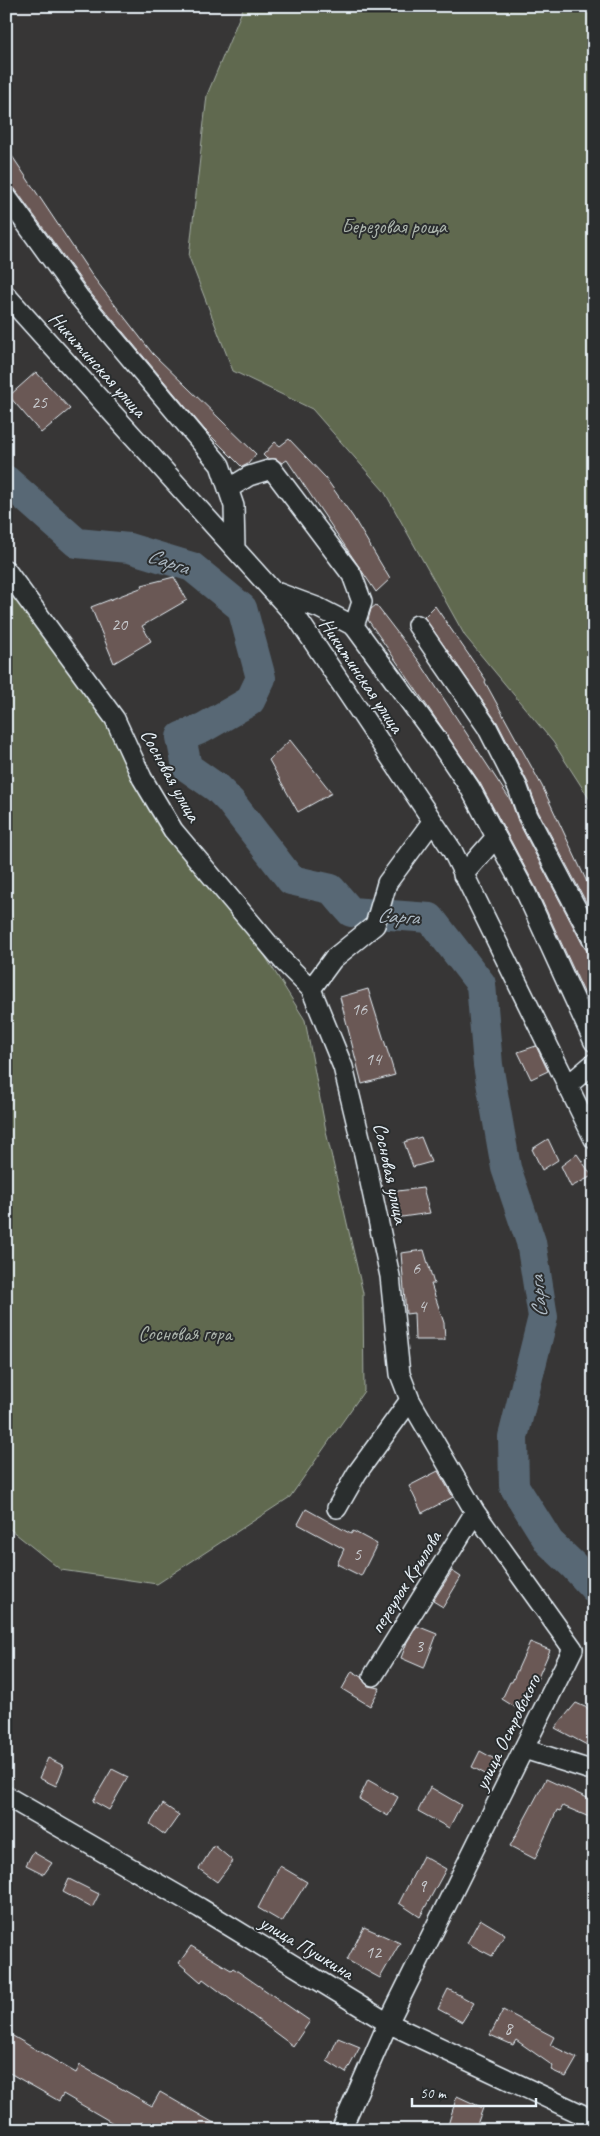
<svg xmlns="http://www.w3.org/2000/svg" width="600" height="2136" font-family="Caveat,sans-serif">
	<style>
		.green { fill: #61694f; stroke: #a4ada4 }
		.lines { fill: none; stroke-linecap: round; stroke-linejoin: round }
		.river { stroke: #586875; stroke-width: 30 }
		.building { fill: #6a5854; stroke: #e8f1f8 }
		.minor-casing { stroke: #e8f1f8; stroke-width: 22 }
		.minor { stroke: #2a2d2e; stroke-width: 19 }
		.labels { text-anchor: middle; stroke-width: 4; stroke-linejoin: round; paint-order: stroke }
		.number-label { font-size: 18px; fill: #c8cbcf }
		.park-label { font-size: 20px; fill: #abb4ac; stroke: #2a2d2e }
		.street-label { font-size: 20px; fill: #e8f1f8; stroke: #2a2d2e }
		.water-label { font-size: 21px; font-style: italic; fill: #aebac4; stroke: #2a2d2e }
	</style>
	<rect width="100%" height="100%" fill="#373636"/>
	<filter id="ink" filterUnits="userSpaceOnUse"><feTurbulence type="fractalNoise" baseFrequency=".02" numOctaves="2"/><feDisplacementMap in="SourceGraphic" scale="10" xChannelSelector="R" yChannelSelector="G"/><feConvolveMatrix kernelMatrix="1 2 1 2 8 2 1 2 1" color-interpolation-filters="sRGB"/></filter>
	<g filter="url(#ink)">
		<!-- green -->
		<path class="green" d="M244,6h350v800l-41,-64 -88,-106 -81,-145 -72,-82 -79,-38 -44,-114 18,-162z
			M6,585l103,136 141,211 55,88 22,116 36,157 1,98 -74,106 -133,87 -96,-14 -55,-44z"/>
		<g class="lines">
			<!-- river -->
			<path class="river" d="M6,480l71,63 52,5 63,19 50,41 19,70 -11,23 -47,27 -22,9 6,30 30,21 13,13 61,79 40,9 20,23 79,6 51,66 7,81 18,103 25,74 12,75 -30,120 1,49 35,56 25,24 20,22"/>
		</g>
		<!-- building -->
		<path class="building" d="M6,147l85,127 62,80 103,100 -8,10 -6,3 -38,-38 -116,-139 -73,-101 -9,-4z
			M36,372l34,37 -29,24 -32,-37z
			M289,439l36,38 28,40 37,62 -14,13 -89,-132 -5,3 -6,-4h-9l-4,-4 12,-13 5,4z
			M174,577l13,23 -45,26 9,15 -37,22 -23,-56 52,-20 -1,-2z
			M376,605l43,56 92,140 7,20 66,126 4,5 6,1v61l-58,-126 -56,-105 -112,-163 3,-11z
			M435,606l51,74 -1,2 57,104 52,111v20l-56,-106 -10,-28 -31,-61 -73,-105z
			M290,740l42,53 -34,19 -29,-52z
			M368,989l27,86 -33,9 -22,-87z
			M536,1046l12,25 -17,8 -13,-27z
			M421,1137l10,25 -18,5 -9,-25z
			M548,1139l10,21 -16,10 -10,-21z
			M577,1154l15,22 -21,11 -10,-21z
			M423,1188l7,25 -35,5 -6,-26z
			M424,1250l10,34h-3l13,39 1,17h-30l-1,-27 -8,1 -5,-61z
			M438,1471l15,26 -31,16 -13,-27z
			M306,1509l45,25 2,-3 24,13 -16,32 -24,-12 7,-15 -46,-25z
			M452,1571l9,6 -18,30 -10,-6z
			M417,1626l20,8 -13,34 -23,-10 6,-16z
			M530,1642l20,8 -13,30 -3,-3 -16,32 -16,-10 8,-17h2z
			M352,1671l10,6 6,9 12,2 -10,18 -28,-17z
			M576,1703l18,8v20l-7,14 -32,-17z
			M480,1751l20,11 -9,15 -19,-10z
			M48,1758l16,8 -8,20 -17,-8z
			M112,1769l16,8 -19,33 -16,-9z
			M546,1779l48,22v18l-31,-13 -3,5 -3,-1 -22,49 -25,-13z
			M368,1780l30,17 -10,19 -29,-17z
			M430,1787l31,18 -12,23 -31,-17z
			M163,1804l16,11 -14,20 -15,-11z
			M214,1845l19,16 -16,21 -18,-13z
			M33,1852l19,11 -8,11 -18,-9z
			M423,1856l23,13 -26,48 -21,-14z
			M280,1866l27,16 -25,40 -24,-14z
			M69,1879l30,15 -7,14 -29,-16z
			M480,1919l25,15 -13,22 -25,-13z
			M364,1927l36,16 -20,35 -33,-18z
			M191,1946l40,24 2,-2 77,53 -17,25 -90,-67 -2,3 -22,-19z
			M448,1989l26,14 -12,19 -24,-13z
			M503,2010l51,27 -4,8 27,13 -11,19 -15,-7 2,-4 -37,-26 -3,5 -23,-10z
			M6,2032l70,41 4,-8 72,41 8,-14 66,38h-70l-14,-8 -4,8h-13l-62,-36 -4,7 -53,-30z
			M338,2038l22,9 -14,26 -19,-12z
			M457,2096l26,12 -8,22h-15l-12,-5z"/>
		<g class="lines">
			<!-- minor casing -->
			<g class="minor-casing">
				<path id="minor" d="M6,196l73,101 141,168 14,41 1,43
					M6,295l292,324 154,231 142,289
					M228,489l21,-13 23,-7 80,106 10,27 -8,24
					M6,570l109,149 27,59 31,52 110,131 28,28 32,78 21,87 26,122 10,98 10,26 65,112 98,137 -185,374 -47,107
					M276,592l43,16 35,18 83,113 33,49 56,105 68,149
					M417,625l70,102 31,61 10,28 66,126
					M463,875l33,-38
					M311,989l22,-30 42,-34 12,-42 45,-61
					M567,1086l27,-23
					M337,1508l20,-35 53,-73
					M373,1676l102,-164
					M524,1749l70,22
					M6,1796l194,112 188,115 206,97"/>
			</g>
			<!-- minor -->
			<use href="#minor" class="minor"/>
		</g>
	</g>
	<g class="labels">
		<!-- number labels -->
		<g class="number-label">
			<text x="39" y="408">25</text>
			<text x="119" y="630">20</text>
			<text x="359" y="1015">16</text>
			<text x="373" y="1065">14</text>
			<text x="416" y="1274">6</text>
			<text x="422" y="1312">4</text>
			<text x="357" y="1560">5</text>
			<text x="419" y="1652">3</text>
			<text x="422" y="1892">9</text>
			<text x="373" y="1958">12</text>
			<text x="508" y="2034">8</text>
		</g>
		<!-- park labels -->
		<g class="park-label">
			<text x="394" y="233">Березовая роща</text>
			<text x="185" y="1340">Сосновая гора</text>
		</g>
		<!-- street labels -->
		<g class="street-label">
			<text transform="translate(98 364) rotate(48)" y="7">Никитинская улица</text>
			<text transform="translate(362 675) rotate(56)" y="7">Никитинская улица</text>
			<text transform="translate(171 775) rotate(61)" y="7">Сосновая улица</text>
			<text transform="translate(391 1173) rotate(78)" y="7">Сосновая улица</text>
			<text transform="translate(405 1582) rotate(-58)" y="7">переулок Крылова</text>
			<text transform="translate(507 1732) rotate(-64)" y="7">улица Островского</text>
			<text transform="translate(307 1947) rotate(31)" y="7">улица Пушкина</text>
		</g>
		<!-- water labels -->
		<g class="water-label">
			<text transform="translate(168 561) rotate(19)" y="7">Сарга</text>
			<text transform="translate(398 916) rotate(4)" y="7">Сарга</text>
			<text transform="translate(538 1297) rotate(-95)" y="7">Сарга</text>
		</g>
	</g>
	<!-- margin -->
	<rect width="600" height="2136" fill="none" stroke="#2a2d2e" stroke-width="25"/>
	<rect x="12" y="12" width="575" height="2111" fill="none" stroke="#e8f1f8" stroke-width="2" filter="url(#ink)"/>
	<!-- scale -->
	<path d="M412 2098v8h124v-8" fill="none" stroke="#e8f1f8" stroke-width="2.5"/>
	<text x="420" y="2098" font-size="15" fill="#e8f1f8" stroke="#2a2d2e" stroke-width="4" paint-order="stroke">50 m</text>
</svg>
